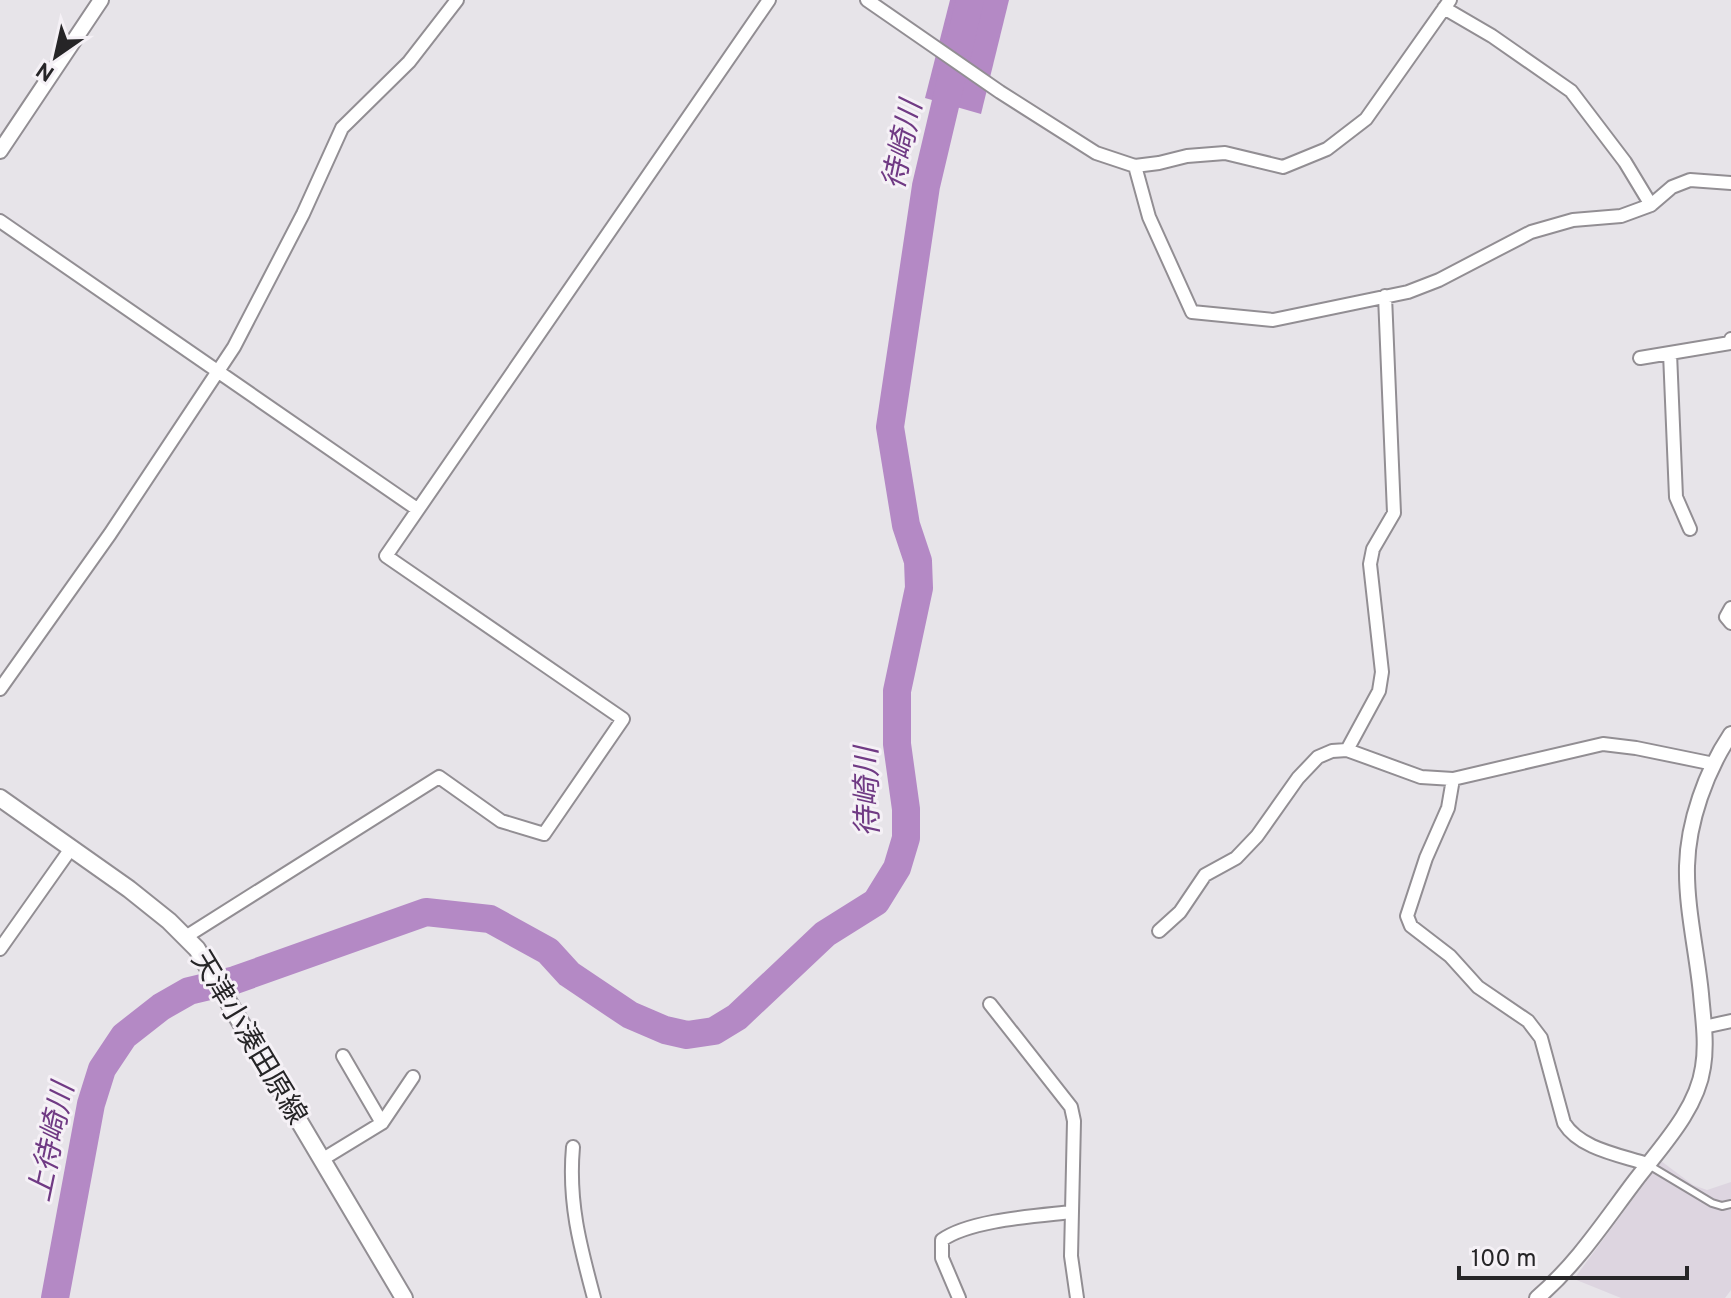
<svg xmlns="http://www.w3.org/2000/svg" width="1731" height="1298" font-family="Overpass,'Noto Sans JP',sans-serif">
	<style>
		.built { fill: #ddd5e0 }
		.water { fill: #b489c5 }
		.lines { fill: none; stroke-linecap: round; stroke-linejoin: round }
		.river { stroke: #b489c5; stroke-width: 28 }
		.service-casing { stroke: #928e93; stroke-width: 10 }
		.minor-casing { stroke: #928e93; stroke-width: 16 }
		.tertiary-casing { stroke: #928e93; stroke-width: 18 }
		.secondary-casing { stroke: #928e93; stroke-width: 20 }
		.service { stroke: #fff; stroke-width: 6 }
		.minor { stroke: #fff; stroke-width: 12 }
		.tertiary { stroke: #fff; stroke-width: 14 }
		.secondary { stroke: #fff; stroke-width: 16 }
		.labels { text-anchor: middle; stroke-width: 6; stroke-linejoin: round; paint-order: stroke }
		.street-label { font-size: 28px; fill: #262527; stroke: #f5f1f6 }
		.water-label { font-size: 30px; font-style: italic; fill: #703a84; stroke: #f5f1f6 }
	</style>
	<rect width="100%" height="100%" fill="#e7e4e9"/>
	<!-- built -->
	<path class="built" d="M1661,1161l32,24 14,5 24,-8v108l-6,8h-104l-47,-19z"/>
	<!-- water -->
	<path class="water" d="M950,0h59l-28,114 -56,-16z"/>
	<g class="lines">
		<!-- river -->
		<path class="river" d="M55,1298l36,-194 11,-35 22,-33 37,-29 28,-16 46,-11 191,-68 64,7 58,32 21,23 61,41 35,15 22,5 27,-4 23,-14 88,-83 51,-32 21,-34 9,-30v-29l-9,-65v-53l22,-103 -1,-27 -12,-36 -16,-98 36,-241 44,-186"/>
		<!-- service casing -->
		<g class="service-casing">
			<path id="service" d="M1647,1164l65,39 10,3 9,-2"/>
		</g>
		<!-- minor casing -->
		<g class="minor-casing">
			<path id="minor" d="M867,0l133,92 96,61 39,13 24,-3 28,-7 38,-3 58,14 44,-18 39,-30 84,-119
				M1444,8l48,28 79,55 54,71 26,43
				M1135,166l14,51 43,95 81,8 135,-28 31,-12 92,-48 42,-12 48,-4 30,-11 21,-18 18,-7 41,3
				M0,221l417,288
				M1640,358l30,-5
				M1690,529l-14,-32 -6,-144 60,-10 1,-4
				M1731,608l-5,9 5,6
				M0,689l110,-155 124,-187 69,-133 39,-86 67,-66 48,-62
				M1347,750l32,-59 3,-19 -12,-108 3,-15 21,-36 -9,-217
				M1453,779l-5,29 -22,50 -19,58 4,10 39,30 28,31 50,34 13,17 23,85c16,26 56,32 83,41
				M1159,931l21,-19 25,-37 31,-17 21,-22 41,-58 20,-21 14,-6 15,-1 74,27 32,2 150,-35 33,4 78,16
				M187,936l252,-159 62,44 43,13 79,-115 -237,-163 383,-556
				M0,949l72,-102
				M990,1004l81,103 3,14 -3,135 6,42
				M1704,1027l27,-6
				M382,1123l31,-46
				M573,1147c-5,55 7,99 21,151
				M323,1159l59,-36 -39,-67
				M959,1298l-17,-40v-18c28,-20 94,-24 129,-28"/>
		</g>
		<!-- tertiary casing -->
		<g class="tertiary-casing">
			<path id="tertiary" d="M0,151l101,-151
				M1537,1298c39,-33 67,-76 98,-117 25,-33 62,-71 68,-114 4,-24 0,-49 -2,-73 -4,-42 -15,-86 -14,-128 1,-44 19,-95 44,-132"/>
		</g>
		<!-- secondary casing -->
		<g class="secondary-casing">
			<path id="secondary" d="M0,798l129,91 40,32 28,28 207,349"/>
		</g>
		<!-- service -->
		<use href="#service" class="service"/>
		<!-- minor -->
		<use href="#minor" class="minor"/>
		<!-- tertiary -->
		<use href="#tertiary" class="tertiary"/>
		<!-- secondary -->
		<use href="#secondary" class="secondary"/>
	</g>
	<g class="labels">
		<!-- street labels -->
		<g class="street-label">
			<text transform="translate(250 1037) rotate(59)" y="10">天津小湊田原線</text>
		</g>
		<!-- water labels -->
		<g class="water-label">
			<text transform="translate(902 145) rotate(-78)" y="10">待崎川</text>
			<text transform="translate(867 792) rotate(-91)" y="10">待崎川</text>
			<text transform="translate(51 1142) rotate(-78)" y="10">上待崎川</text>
		</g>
	</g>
	<!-- north arrow -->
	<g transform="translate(56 56) rotate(214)" stroke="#f5f1f6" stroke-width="6" paint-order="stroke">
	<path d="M0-6L14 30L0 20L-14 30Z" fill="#262527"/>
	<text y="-12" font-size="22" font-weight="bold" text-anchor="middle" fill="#262527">N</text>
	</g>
	<!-- scale -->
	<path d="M1459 1266v12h228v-12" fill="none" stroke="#262527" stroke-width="4"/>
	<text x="1471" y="1266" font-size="24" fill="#262527" stroke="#f5f1f6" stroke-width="6" paint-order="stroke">100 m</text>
</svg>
